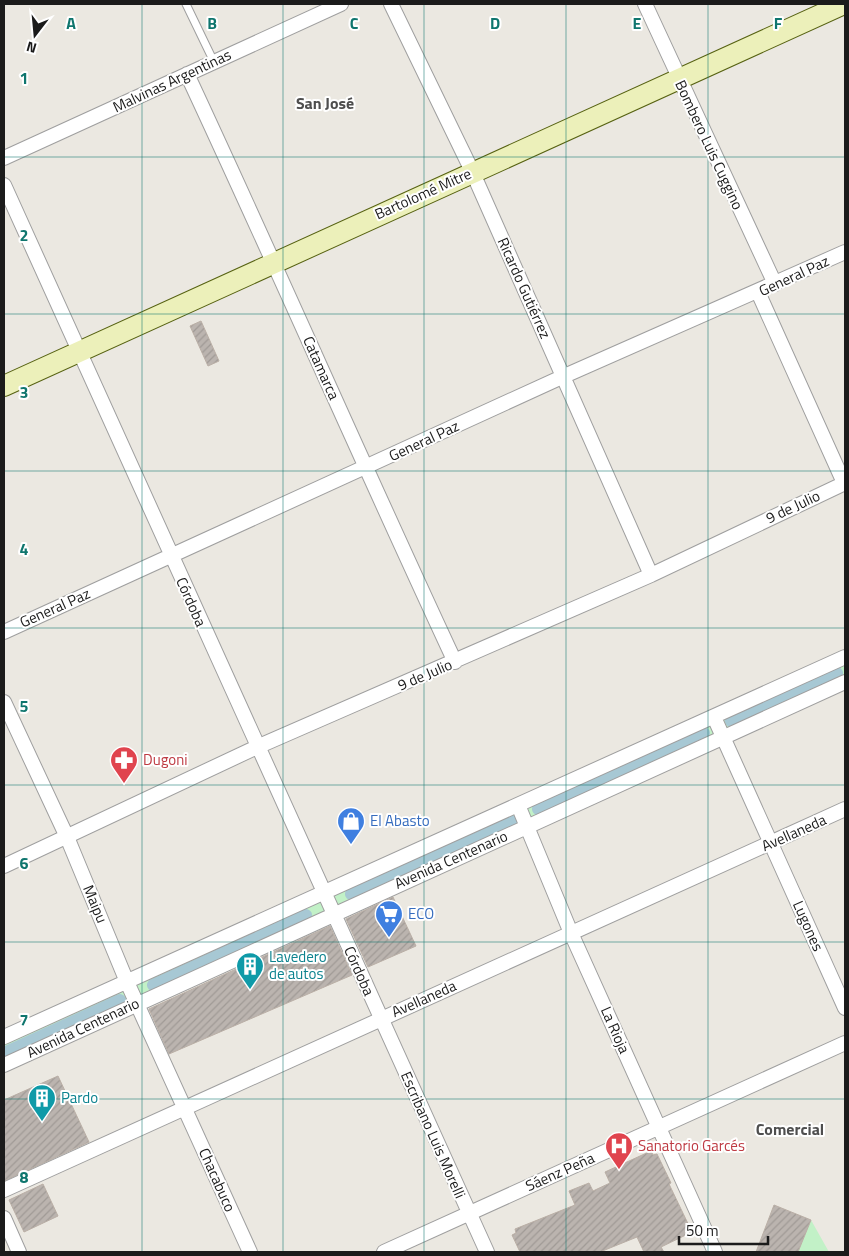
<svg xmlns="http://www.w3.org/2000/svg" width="849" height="1256" font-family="'Titillium Web',sans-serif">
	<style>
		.park { fill: #c2f1c7 }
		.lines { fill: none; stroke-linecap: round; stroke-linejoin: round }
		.canal { stroke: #a7c8d4; stroke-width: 12 }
		.building { fill: url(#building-hatch); stroke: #baafa6 }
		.lane-casing { stroke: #9f9f9f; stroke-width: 9 }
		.street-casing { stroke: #9f9f9f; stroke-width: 16 }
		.secondary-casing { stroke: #576212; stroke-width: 22 }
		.lane { stroke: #fff; stroke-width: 7 }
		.street { stroke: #fff; stroke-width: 14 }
		.secondary { stroke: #ecf0ba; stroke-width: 20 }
		.grid { fill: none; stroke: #0f766e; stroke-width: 1; stroke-opacity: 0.55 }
		.labels { text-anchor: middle; stroke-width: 4; stroke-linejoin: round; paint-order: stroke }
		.street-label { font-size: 15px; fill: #1b1b1b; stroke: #fff }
		.health-label { font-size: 15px; fill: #be3a42; stroke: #fff; text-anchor: start }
		.shop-label { font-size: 15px; fill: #366cbe; stroke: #fff; text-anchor: start }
		.culture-label { font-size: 15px; fill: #0d838f; stroke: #fff; text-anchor: start }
		.neighbourhood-label { font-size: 16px; font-weight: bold; fill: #4e4e4e; stroke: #fff }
		.grid-label { font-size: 16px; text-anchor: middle; font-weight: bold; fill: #0f766e; stroke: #fff; stroke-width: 4; stroke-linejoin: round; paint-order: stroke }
	</style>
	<defs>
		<pattern id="building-hatch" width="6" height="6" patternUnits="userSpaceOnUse" patternTransform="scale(1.25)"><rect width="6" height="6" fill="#bbb4af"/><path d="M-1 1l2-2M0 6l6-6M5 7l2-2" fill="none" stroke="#a09a96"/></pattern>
	</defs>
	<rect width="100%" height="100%" fill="#ebe8e1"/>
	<!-- park -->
	<path class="park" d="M845,660v19l-841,383v-21z
		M811,1220l18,32h-31z"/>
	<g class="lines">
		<!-- canal -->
		<path class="canal" d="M731,721l106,-48
			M538,809l166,-76
			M351,894l161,-73
			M153,985l153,-70
			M4,1053l116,-53"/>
	</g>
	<!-- building -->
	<path class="building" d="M201,321l18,40 -11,5 -18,-40z
		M393,897l23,49 -48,21 -22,-48z
		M330,926l22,49 -183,79 -20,-45z
		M58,1076l31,66 -85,39v-81z
		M651,1151l2,4 4,-1 14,29 -2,1 23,48 -31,15 3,5h-20l-7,-15 -37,15h-80l-8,-17 4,-2 -1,-4 60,-24 -6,-14 20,-8 4,8 17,-8 -5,-11z
		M43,1184l15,32 -34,16 -15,-32z
		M774,1205l37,15 -13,32h-42z"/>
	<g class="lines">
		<!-- lane casing -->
		<g class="lane-casing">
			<path id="lane" d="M186,4l28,58"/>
		</g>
		<!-- street casing -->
		<g class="street-casing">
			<path id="street" d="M391,4l81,167 179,404
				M645,4l130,280
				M187,74c91,195 177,393 268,588
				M4,158l337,-154
				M4,185l483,1067
				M758,292l86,191
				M4,632l558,-255 283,-125
				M4,702l63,135 60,145 123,270
				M714,717l131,291
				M518,805l53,128 144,319
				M4,866l253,-119 394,-172 194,-92
				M4,1037l841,-380
				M4,1065l841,-383
				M4,1190l841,-381
				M4,1218l15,34
				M384,1252l461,-209"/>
		</g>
		<!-- secondary casing -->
		<g class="secondary-casing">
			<path id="secondary" d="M4,386l840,-382"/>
		</g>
		<!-- lane -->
		<use href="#lane" class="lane"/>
		<!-- street -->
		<use href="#street" class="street"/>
		<!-- secondary -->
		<use href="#secondary" class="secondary"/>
	</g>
	<!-- grid -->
	<path class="grid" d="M142,4v1248M283,4v1248M424,4v1248M566,4v1248M708,4v1248M4,157h841M4,314h841M4,471h841M4,628h841M4,785h841M4,942h841M4,1099h841"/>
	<!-- icons -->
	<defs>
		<g id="pharmacy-pin" transform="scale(1.4375)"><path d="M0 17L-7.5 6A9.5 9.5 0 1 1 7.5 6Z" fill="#e0444e" stroke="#fff"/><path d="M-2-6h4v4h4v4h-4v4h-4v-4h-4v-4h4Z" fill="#fff"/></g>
		<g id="shop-pin" transform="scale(1.4375)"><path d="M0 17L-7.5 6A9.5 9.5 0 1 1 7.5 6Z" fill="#3f7fe0" stroke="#fff"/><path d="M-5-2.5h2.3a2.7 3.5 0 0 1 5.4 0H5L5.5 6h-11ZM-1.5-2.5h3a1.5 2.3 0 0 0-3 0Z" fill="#fff"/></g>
		<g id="supermarket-pin" transform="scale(1.4375)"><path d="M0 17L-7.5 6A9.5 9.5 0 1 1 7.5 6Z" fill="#3f7fe0" stroke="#fff"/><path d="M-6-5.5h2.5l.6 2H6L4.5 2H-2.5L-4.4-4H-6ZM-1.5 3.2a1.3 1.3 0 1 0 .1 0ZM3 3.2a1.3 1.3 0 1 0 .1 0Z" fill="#fff"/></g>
		<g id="building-pin" transform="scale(1.4375)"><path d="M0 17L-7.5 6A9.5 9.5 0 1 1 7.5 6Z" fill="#0f9aa8" stroke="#fff"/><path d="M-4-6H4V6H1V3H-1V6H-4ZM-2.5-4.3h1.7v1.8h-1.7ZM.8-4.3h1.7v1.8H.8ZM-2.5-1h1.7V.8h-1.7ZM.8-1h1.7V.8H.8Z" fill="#fff"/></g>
		<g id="hospital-pin" transform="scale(1.4375)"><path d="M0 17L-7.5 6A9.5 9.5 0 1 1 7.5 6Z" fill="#e0444e" stroke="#fff"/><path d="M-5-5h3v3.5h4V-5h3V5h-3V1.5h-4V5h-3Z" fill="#fff"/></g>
	</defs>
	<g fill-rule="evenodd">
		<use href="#pharmacy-pin" x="124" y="760"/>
		<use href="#shop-pin" x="351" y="821"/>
		<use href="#supermarket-pin" x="389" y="914"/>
		<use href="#building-pin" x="250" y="966"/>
		<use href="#building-pin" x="42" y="1098"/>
		<use href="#hospital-pin" x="619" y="1146"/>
	</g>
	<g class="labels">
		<!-- street labels -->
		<g class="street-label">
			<text transform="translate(172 81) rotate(-25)" y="5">Malvinas Argentinas</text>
			<text transform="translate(709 145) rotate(65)" y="5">Bombero Luis Cuggino</text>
			<text transform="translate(423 194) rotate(-24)" y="5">Bartolomé Mitre</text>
			<text transform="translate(794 276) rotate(-25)" y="5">General Paz</text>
			<text transform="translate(524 288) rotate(66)" y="5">Ricardo Gutiérrez</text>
			<text transform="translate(321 368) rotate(66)" y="5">Catamarca</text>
			<text transform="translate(424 441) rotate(-25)" y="5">General Paz</text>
			<text transform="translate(793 507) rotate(-25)" y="5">9 de Julio</text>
			<text transform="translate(191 602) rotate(66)" y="5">Córdoba</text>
			<text transform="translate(55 608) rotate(-24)" y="5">General Paz</text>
			<text transform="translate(425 675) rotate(-23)" y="5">9 de Julio</text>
			<text transform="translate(794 833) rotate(-24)" y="5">Avellaneda</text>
			<text transform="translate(451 860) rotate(-24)" y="5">Avenida Centenario</text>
			<text transform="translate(95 904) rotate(67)" y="5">Maipu</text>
			<text transform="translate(808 926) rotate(66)" y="5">Lugones</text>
			<text transform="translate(359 971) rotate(66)" y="5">Córdoba</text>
			<text transform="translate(424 999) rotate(-24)" y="5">Avellaneda</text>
			<text transform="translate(83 1028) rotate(-25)" y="5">Avenida Centenario</text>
			<text transform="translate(615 1030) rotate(66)" y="5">La Rioja</text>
			<text transform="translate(433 1135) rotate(66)" y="5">Escribano Luis Morelli</text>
			<text transform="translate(560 1172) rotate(-24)" y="5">Sáenz Peña</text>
			<text transform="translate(217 1180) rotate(66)" y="5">Chacabuco</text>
		</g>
		<!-- health labels -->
		<g class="health-label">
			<text x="143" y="765">Dugoni</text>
			<text x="638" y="1151">Sanatorio Garcés</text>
		</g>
		<!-- shop labels -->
		<g class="shop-label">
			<text x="370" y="826">El Abasto</text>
			<text x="408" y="919">ECO</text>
		</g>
		<!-- culture labels -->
		<g class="culture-label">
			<text x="269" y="962">Lavedero<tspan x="269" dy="17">de autos</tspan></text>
			<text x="61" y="1103">Pardo</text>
		</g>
		<!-- neighbourhood labels -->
		<g class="neighbourhood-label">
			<text x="325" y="109">San José</text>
			<text x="790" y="1135">Comercial</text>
		</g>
	</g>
	<g class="grid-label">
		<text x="71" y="29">A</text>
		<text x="212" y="29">B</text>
		<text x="354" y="29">C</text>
		<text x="495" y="29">D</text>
		<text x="637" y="29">E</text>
		<text x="778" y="29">F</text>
		<text x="24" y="84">1</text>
		<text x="24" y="241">2</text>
		<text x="24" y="398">3</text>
		<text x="24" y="555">4</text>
		<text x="24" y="712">5</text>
		<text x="24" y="869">6</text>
		<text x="24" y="1026">7</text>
		<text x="24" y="1183">8</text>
	</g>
	<!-- border -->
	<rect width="849" height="1256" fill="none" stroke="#1b1b1b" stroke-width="10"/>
	<!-- north arrow -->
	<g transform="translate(35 35) rotate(196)" stroke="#ffffff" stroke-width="4" paint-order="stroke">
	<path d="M0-4L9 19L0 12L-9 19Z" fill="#1b1b1b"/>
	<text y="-8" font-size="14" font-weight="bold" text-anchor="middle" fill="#1b1b1b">N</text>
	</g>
	<!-- scale -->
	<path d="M679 1236v8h89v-8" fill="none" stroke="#1b1b1b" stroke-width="2.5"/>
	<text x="686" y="1236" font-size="15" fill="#1b1b1b" stroke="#ffffff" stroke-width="4" paint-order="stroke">50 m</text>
</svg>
